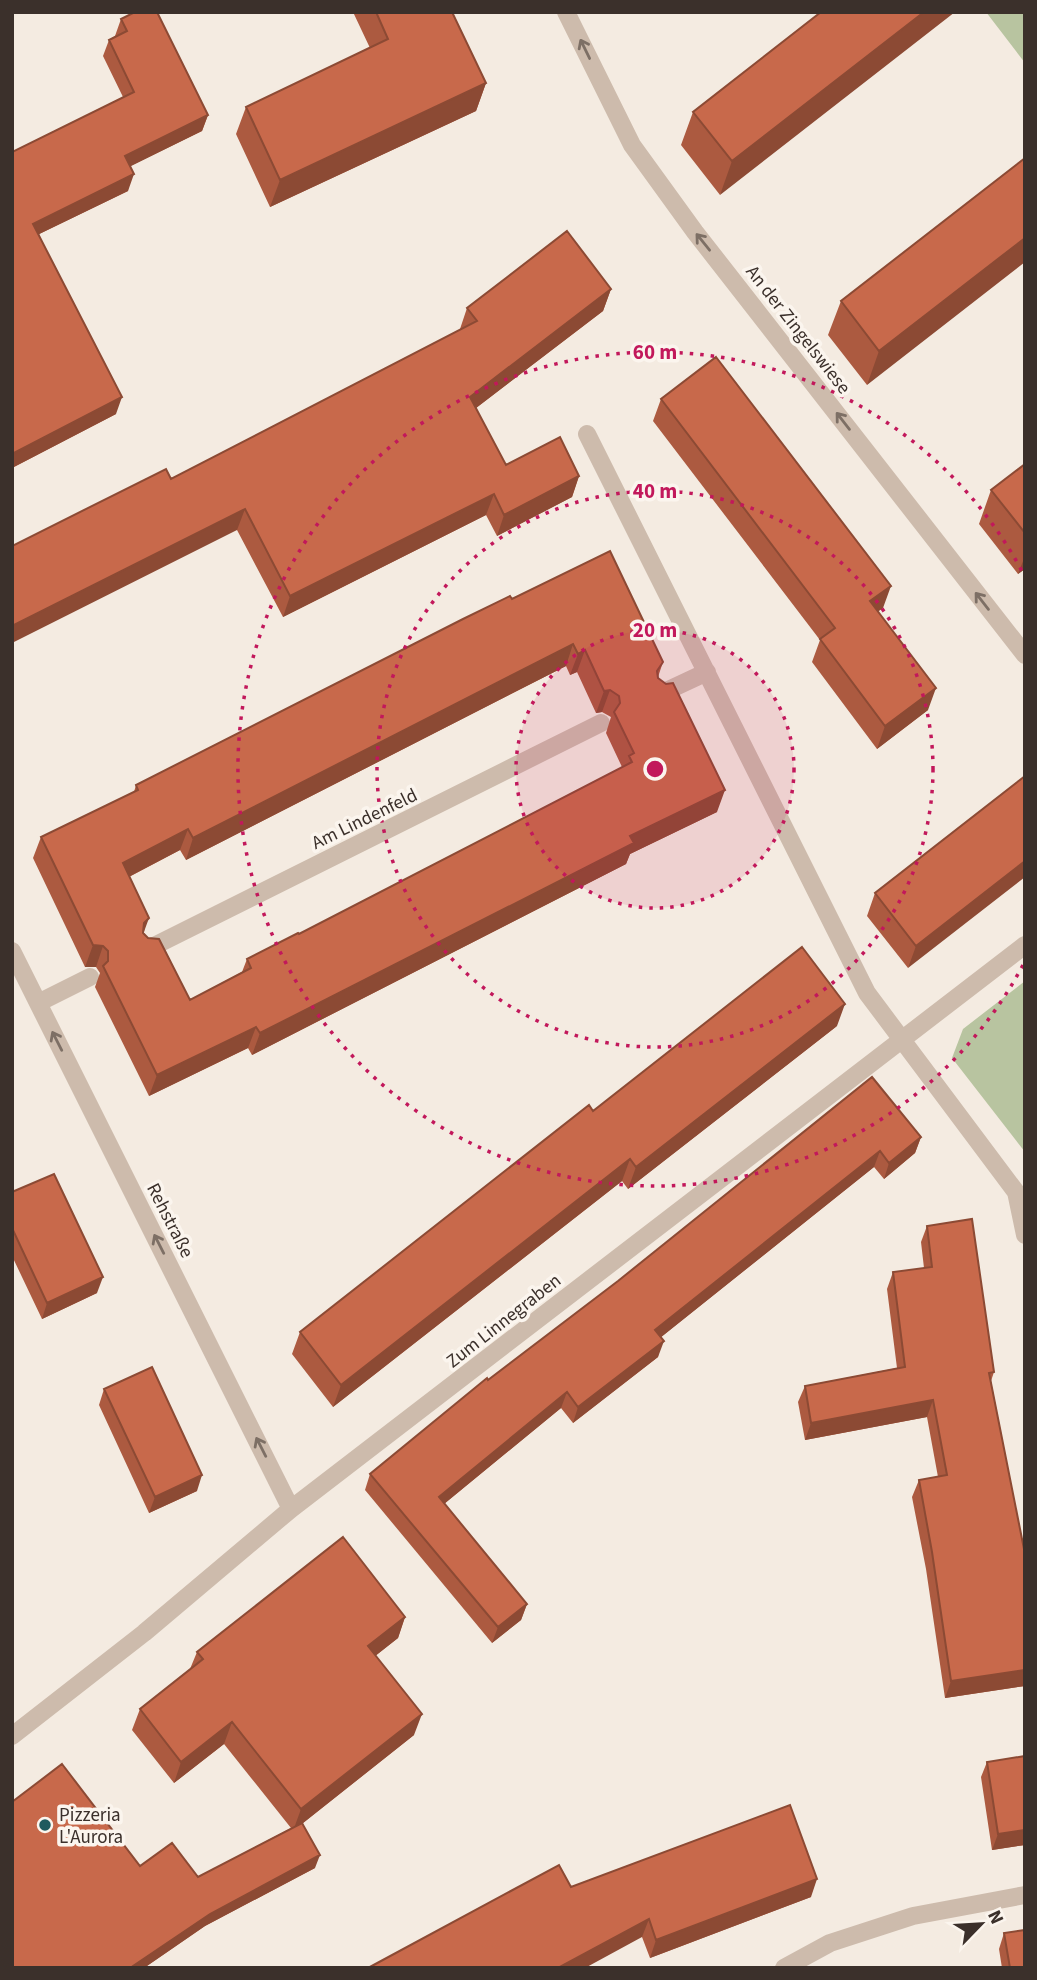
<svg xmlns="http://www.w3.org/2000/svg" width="1037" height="1980" font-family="'Source Sans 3',sans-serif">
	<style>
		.green { fill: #b8c4a0 }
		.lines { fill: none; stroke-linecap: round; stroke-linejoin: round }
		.minor { stroke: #cdbbac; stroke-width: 18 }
		.wall { fill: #ac5a40; fill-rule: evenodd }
		.shaded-wall { fill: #8c4a34 }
		.building { fill: #c8694b; stroke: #8c4a34; stroke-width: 2; fill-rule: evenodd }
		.oneway { stroke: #7d6f65 }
		.ring { fill: none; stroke: #c2185b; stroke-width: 3.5; stroke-dasharray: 3.5 7 }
		.poi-dot { fill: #1f5a5e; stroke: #fbf5ee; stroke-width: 2.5 }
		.labels { text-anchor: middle; stroke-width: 7; stroke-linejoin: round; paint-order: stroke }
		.street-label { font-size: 19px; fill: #3b302b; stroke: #fbf5ee }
		.poi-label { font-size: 19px; fill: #3b302b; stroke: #fbf5ee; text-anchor: start }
		.centre { fill: #c2185b; stroke: #fbf5ee; stroke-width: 3.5 }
		.ring-label { font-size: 21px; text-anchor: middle; font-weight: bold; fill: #c2185b; stroke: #fbf5ee; stroke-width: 7; stroke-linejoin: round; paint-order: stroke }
	</style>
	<rect width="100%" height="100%" fill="#f4ebe1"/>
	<!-- green -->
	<path class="green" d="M986,12h39v51z
		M1025,981v171l-73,-94 11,-29z"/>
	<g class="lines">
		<!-- minor -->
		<path class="minor" d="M566,12l66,133 63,87 330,423
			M587,434l280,559 149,199 9,43
			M660,694l47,-22
			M146,950l455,-227
			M12,951l279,558
			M38,1003l52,-26
			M12,1736l132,-103 147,-124 734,-564
			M784,1968l46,-25 83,-27 112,-21"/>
	</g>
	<!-- wall -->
	<path class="wall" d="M353,12h99l34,71 -10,28 -206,96 -34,-73 10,-27 124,-59z
		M821,12l-101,183 -39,-50 12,-33z
		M121,19l87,96 -6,16 -72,35 -2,25 -89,43 77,180 -104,54v-316l111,-55 -20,-41 6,-16 6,-4z
		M1025,158l-158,227 -39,-50 13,-34z
		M611,289l-8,22 -127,97 30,57 73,11 -7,21 -75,39 -11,-21 -203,102 -46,-87 -66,-51 289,-149v-1l7,-21z
		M661,399l222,209 -5,3 50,99 -51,39 -65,-87 8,-22 -167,-219z
		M1025,464v105l-7,5 -39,-50 12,-34z
		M512,599l151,63 -5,15 59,135 -87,42 -4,10 -374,191 -4,-7 -99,48 -54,-109 5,-14 -4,-6h-11l-52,-109 8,-21 93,-45 2,-7zM566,666l4,9 7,-3 19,41 6,-1 9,5 -5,16 16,34 -323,167 -52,25 -5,13 -52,28 -46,-67 -15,-56 51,-27 6,10z
		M1025,776l-117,192 -41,-52 8,-23z
		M837,1026l-209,163 -6,-8 -289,226 -41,-53 8,-22 293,-221z
		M872,1077l49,60 -6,16 -31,26 -10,-12 -213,170 -3,20 -85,66 -12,-15 -117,96 83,100 -6,16 -29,23 -127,-153 5,-16 118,-94 130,-99z
		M12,1192l85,101 -55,26 -30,-63z
		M927,1226l67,146 -3,9 34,173v132l-80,12 -19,-129 -14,-72 7,-17 19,-3 -11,-60 -122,23 -7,-38 7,-16 92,-18 -10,-79 6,-17 31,-4 -3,-26z
		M104,1389l93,102 -48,22 -50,-108z
		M405,1617l-7,21 -23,18 39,79 -111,88 12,45 -110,58 -61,42h-132l128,-102 58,11 93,-49 -67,-84 -50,39 -42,-53 8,-21 50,-40 7,-17z
		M987,1762l38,83 -33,5 -11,-73z
		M571,1887l240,10 -161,61 -8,-21z
		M1004,1933l21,35h-23l-3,-19z"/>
	<!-- shaded-wall -->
	<path class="shaded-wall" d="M924,12h31l-235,183 12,-34z
		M486,83l-10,28 -206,96 10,-27z
		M208,115l-6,16 -83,41 6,-16z
		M134,174l-6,17 -101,49 6,-16z
		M1025,238v24l-158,123 12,-34z
		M611,289l-8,22 -140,107 7,-21z
		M122,397l-6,17 -104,54v-14z
		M579,476l-7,21 -75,39 7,-21z
		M494,494l-8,21 -203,102 7,-21z
		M245,509l-8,21 -225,113v-17z
		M1025,556v13l-7,5z
		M891,586l-8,22 -21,15 8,-22z
		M573,644l-7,22 -380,194 7,-22z
		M585,650l-8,22 -7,3 8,-21z
		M936,688l-8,22 -51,39 8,-23z
		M610,690l-8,22 -6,1 8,-22z
		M725,790l-8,22 -87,42 -4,10 -374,191 8,-22 370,-197z
		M188,829l-8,21 -65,34 8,-21z
		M1025,861v16l-117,91 8,-22z
		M149,918l-8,22 3,-17z
		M93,945l10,1 -7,21h-11z
		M845,1004l-8,22 -209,163 8,-22z
		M256,1027l-8,21 -99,48 8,-21z
		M921,1137l-6,16 -31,26 5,-16z
		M880,1151l-6,16 -224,179 5,-16z
		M630,1159l-8,22 -289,226 8,-22z
		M103,1277l-6,16 -55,26 5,-16z
		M664,1341l-6,16 -85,66 5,-16z
		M567,1392l-6,16 -128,105 6,-16z
		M933,1400l-6,17 -122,23 6,-17z
		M202,1475l-5,16 -48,22 6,-16z
		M527,1604l-6,16 -29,23 6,-16z
		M405,1617l-7,21 -38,30 8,-22z
		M1025,1670v16l-80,12 6,-17z
		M422,1714l-8,21 -121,96 8,-22z
		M232,1722l-8,22 -50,39 7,-21z
		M1025,1830v15l-33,5 6,-16z
		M320,1855l-5,13 -110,58 -61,42h-14l80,-54z
		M817,1879l-6,18 -161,61 6,-18z
		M649,1919l-7,18 -57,31h-27z"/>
	<!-- building -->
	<path class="building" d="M135,12h22l51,103 -83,41 9,18 -101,50 89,173 -110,57v-302l122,-60 -25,-52 18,-9 -6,-12z
		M376,12h76l34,71 -206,97 -34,-73 142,-68z
		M821,12h103l-192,149 -39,-49z
		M1025,158v80l-146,113 -38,-50z
		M567,231l44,58 -141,108 36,68 54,-28 19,39 -75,39 -10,-21 -204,102 -45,-87 -233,117v-80l154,-77 5,10 306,-158 -10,-13z
		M716,357l175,229 -21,15 66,87 -51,38 -65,-87 15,-11 -174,-229z
		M1025,464v69l-34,-43z
		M610,551l53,111 -6,9 1,7 8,6 7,-1 52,107 -95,46 4,7 -374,190 -4,-6 -99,48 -54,-109 5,-5v-10l-5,-5 -10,-1 -52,-108 97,-47 -2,-5 327,-166 47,-23 2,3zM573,644l5,10 7,-4 19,41 6,-1 9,6 1,7 -6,9 20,41 -5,3 3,6 -333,172 -1,-1 -51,26 4,9 -61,32 -31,-61 -11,-1 -5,-5 1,-10 5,-5 -26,-55 65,-34 5,9z
		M1025,776v85l-109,85 -41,-53z
		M802,947l43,57 -209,163 -6,-8 -289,226 -41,-53 289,-227 4,6z
		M872,1077l49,60 -32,26 -9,-12 -225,179 9,11 -86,66 -11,-15 -128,105 88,107 -29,23 -128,-153 117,-96 1,2 130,-99z
		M54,1174l49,103 -56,26 -35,-75v-36z
		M972,1219l22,153 -5,1 36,181v116l-74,11 -19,-129 -13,-72 28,-5 -14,-75 -122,23 -6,-37 100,-19 -12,-95 39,-5 -5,-41z
		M152,1367l50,108 -47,22 -51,-108z
		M343,1537l62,80 -37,29 54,68 -121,95 -69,-87 -51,40 -41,-53 63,-50 -6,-7z
		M1025,1756v74l-27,4 -11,-72z
		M62,1764l78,102 32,-23 26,34 104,-54 18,32 -110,59 -80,54h-118v-166z
		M790,1805l27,74 -161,61 -7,-21 -91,49h-190l191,-103 12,22z
		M1025,1930v38h-15l-6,-35z"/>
	<!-- one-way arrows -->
	<defs><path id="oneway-shaft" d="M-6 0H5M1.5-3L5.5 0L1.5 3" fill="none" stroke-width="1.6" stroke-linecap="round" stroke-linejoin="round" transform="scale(1.75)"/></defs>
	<g class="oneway">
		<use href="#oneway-shaft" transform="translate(585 49) rotate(-116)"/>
		<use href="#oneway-shaft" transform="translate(703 242) rotate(-129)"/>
		<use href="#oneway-shaft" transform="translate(843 421) rotate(-128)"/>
		<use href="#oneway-shaft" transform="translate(982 601) rotate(-128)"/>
		<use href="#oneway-shaft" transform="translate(57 1041) rotate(-117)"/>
		<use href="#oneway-shaft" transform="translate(159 1244) rotate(-117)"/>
		<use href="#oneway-shaft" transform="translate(261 1447) rotate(-117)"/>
	</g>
	<!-- distance rings -->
	<circle cx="655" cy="769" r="139" fill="#c2185b" fill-opacity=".12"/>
	<g class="ring">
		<circle cx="655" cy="769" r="139"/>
		<circle cx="655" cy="769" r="278"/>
		<path d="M1023 965A417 417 0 1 1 1023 573"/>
	</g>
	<!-- markers -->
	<circle class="poi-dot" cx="45" cy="1825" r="7"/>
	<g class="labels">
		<!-- street labels -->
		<g class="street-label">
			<text transform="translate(799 329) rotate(52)" y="7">An der Zingelswiese</text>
			<text transform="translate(364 818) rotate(-26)" y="7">Am Lindenfeld</text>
			<text transform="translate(171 1220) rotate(63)" y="7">Rehstraße</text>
			<text transform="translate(503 1320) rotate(-38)" y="7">Zum Linnegraben</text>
		</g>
		<!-- poi labels -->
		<g class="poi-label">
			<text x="59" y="1821">Pizzeria<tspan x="59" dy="22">L'Aurora</tspan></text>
		</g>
	</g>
	<circle cx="655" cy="769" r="10" class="centre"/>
	<g class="ring-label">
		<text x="655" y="359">60 m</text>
		<text x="655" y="498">40 m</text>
		<text x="655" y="637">20 m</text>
	</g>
	<!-- border -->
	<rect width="1037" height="1980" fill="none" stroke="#3b302b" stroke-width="28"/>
	<!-- north arrow -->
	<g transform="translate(981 1924) rotate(65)" stroke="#fbf5ee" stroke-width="5" paint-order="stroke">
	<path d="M0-5L12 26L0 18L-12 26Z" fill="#3b302b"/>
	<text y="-10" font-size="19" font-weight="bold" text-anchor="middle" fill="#3b302b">N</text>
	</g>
</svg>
